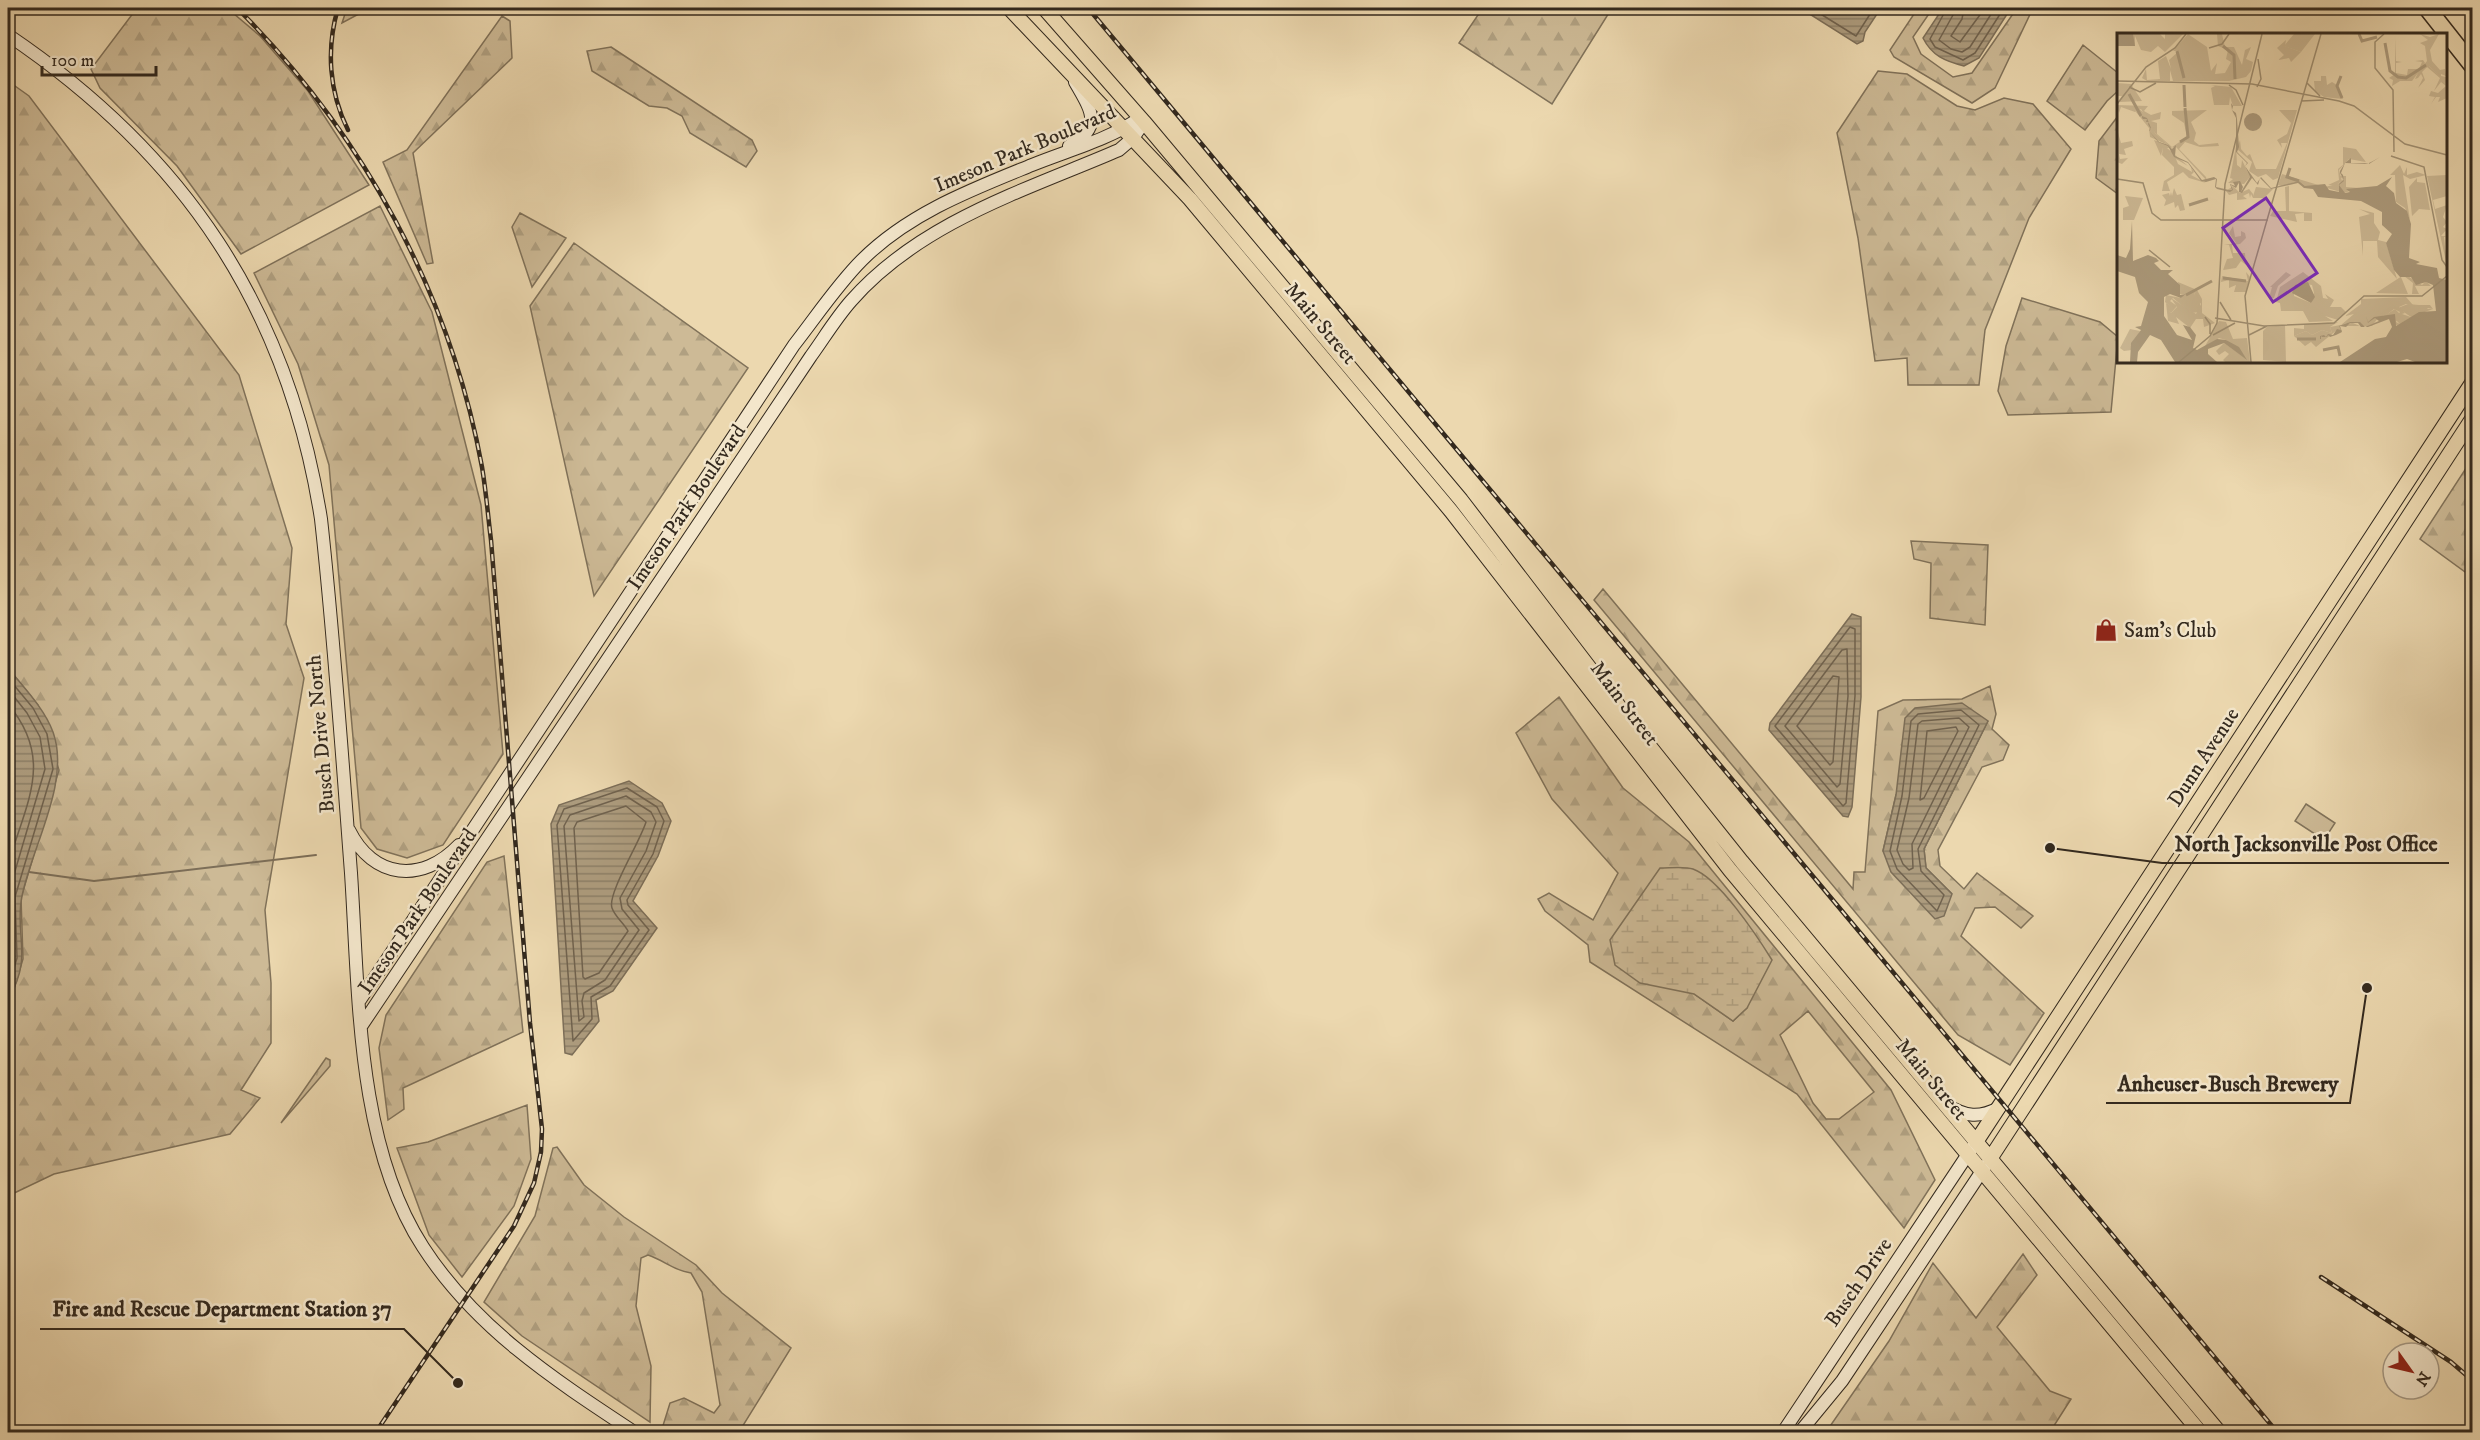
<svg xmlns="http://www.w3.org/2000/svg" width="2480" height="1440" font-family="'IM FELL DW Pica',serif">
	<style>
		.grass { fill: url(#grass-tufts); stroke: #80725a; stroke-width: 1.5 }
		.forest { fill: url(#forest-firs); stroke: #80725a; stroke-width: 1.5; fill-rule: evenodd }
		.wetland { fill: url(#wetland-marsh); stroke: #80725a; stroke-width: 1.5 }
		.park { fill: #cdba96; stroke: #80725a; stroke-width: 1.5 }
		.water { fill: url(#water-rules); stroke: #7c6e58; stroke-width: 1.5 }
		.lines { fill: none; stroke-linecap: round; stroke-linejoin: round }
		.shore { stroke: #70624e; stroke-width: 1.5 }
		.stream { stroke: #7c6e58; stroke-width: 2 }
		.secondary-casing { stroke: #33291e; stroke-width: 14 }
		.primary-casing { stroke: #33291e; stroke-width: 16 }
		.highway-casing { stroke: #33291e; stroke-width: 19 }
		.secondary { stroke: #f3e6cb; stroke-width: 12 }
		.primary { stroke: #ecd8af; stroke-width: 14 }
		.highway { stroke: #ecd8af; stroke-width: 16 }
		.rail-casing { stroke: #33291e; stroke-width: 4.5 }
		.rail { stroke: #f3e6cb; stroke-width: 2; stroke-dasharray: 7; stroke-linecap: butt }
		.labels { text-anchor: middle; stroke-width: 5; stroke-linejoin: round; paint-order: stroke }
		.street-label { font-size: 21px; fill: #33291e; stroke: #f3e6cb }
		.poi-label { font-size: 21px; fill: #33291e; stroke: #f3e6cb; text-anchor: start }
		.inset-river { fill: none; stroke: #ad9c7e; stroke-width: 3 }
		.inset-road { fill: none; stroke: #a29275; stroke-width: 1.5 }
		.view { fill: #7b2cbf; fill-opacity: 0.15; stroke: #7b2cbf; stroke-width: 3 }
		.inset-edge { fill: none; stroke: #33291e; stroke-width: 3 }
		.leader { fill: none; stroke: #33291e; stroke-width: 2 }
		.callout-dot { fill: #33291e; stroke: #f3e6cb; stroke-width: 2 }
		.callout-label { font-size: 22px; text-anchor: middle; font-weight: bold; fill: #33291e; stroke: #f3e6cb; stroke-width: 5; stroke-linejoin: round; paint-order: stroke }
	</style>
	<defs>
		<pattern id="grass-tufts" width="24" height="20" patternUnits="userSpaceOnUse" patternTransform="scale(1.5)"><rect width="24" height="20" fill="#cdba96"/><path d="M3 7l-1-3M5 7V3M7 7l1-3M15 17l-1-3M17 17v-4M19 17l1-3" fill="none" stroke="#b0a081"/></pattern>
		<pattern id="forest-firs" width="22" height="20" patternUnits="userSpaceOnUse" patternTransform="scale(1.5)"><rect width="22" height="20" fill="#cdba96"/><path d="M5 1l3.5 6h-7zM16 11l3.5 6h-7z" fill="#b0a081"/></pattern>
		<pattern id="wetland-marsh" width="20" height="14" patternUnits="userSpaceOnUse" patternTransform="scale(1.5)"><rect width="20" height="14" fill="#cdba96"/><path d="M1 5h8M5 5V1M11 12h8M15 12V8" fill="none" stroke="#b0a081"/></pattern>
		<pattern id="water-rules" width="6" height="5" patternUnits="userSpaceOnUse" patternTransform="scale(1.5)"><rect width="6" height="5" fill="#ad9c7e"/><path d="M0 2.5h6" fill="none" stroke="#8d7f67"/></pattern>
	</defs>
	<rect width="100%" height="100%" fill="#ecd8af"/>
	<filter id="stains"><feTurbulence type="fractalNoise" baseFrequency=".00333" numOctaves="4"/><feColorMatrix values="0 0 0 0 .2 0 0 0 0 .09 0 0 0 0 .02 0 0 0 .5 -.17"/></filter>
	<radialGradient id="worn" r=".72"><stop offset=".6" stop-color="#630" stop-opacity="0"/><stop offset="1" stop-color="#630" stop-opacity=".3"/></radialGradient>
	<!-- grass -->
	<path class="grass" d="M326,1058l4,2v6l-49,57z"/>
	<!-- forest -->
	<path class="forest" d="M137,8h90l33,28 48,55 61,94 -128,69 -64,-88 -77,-78 -9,-19z
		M347,8h23l-28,15z
		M1467,8h145l-60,96 -93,-61 19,-28z
		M1918,8h15l-20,29 8,17 32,23 19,-4 45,-65h16l-38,80 -23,15 -78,-46 -4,-7z
		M502,16l8,5 2,37 -99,95 20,110 -6,1 -44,-102 24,-12z
		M2083,45l35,28v18l-11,10 -22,29 -38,-29z
		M611,47l141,93 5,11 -11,16 -56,-34 -8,-17 -15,-8 -18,-2 -57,-35 -5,-20z
		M1878,71l29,3 50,32 18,4 29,-12 29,6 38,45 -42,69 -44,112 -6,55h-71l-1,-27 -32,3 -17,-123 -21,-105z
		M8,81l21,15 210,279 53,173 -6,76 18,54 -39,232 6,73v60l-30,47 19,8 -30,36 -176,40 -46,22v-197l6,-10 9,-30 -2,-61 38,-128 -21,-65 -30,-37z
		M2118,116v78l-22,-16 3,-37z
		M380,206l52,106 49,193 22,249 -60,91 -36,13 -30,-9 -16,-21 -32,-363 -31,-101 -44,-91z
		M520,213l46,25 -34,49 -20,-60z
		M574,243l174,125 -154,228 -64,-290z
		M2022,298l78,24 18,15 -7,75 -103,3 -10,-24 8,-45z
		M2472,459v118l-52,-38z
		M1911,541l77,4 -3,80 -55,-7 1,-55 -17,-4z
		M1603,589l250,300 1,-17h11l13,-161 25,-11 59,-1 28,-13 6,28 -4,15 17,16 -6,15 -21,7 -44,83 2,16 24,23 13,-16 56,43 -12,12 -26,-21 -20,1 -14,28 83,77 -34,52 -52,-30 -364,-435zM1988,721l-64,128 2,19 26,26 -69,-43 13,-56z
		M1559,697l64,91 66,54 202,248 44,90 -31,48 -107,-134 -207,-132 -2,-17 -43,-34 -7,-12 11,-6 44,27 25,-47 -66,-74 -36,-66zM1694,994l53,14 -14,13zM1808,1011l66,81 -35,27h-13l-13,-16 -33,-68z
		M504,856l19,176 -120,56 1,21 -16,11 -9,-72 7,-33 101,-153z
		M527,1105l4,54 -17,47 -52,71 -33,-42 -32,-87 31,-6z
		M557,1147l27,38 40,32 72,48 26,28 69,55 -52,84h-78l9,-29 14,-5 30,15 6,-8 -18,-113 -11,-19c-19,-3 -25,-12 -43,-18l-7,3 -5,48 15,60 -1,56 -128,-86 -38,-34 51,-86 18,-68z
		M2023,1254l14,21 -40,52 53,64 21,8 -21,33h-224l63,-91 44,-78 43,55z"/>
	<!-- wetland -->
	<path class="wetland" d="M1660,868c10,0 24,-2 33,1 26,9 64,67 79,91l-25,48 -14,13 -39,-27 -54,-11 -25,-18 -5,-25z"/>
	<!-- park -->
	<path class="park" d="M2306,804l29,19 -11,17 -29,-19z"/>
	<!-- water -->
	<path class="water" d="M1800,8h81l-16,24 -2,9 -6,3z
		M1943,8h68l-32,50 -15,8c-19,-5 -32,-10 -41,-28z
		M1852,614l9,3v80l-9,110 -4,10 -5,-1 -74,-86 1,-7z
		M8,668c16,20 36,40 45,64 18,50 -21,114 -31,164 -8,39 12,61 -14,103z
		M1962,703l26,18 -64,128 2,19 26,26 -8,22 -9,3 -44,-47 -8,-21 13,-56 9,-77 10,-10z
		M629,781l33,22 9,18 -13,35 -25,45 24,27 -44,63 -17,9 3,21 -27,34 -7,-2 -14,-229 8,-19z"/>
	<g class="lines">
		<!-- shore -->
		<path class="shore" d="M1811,8l45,28 18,-28
			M1947,8l-17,31 5,8 28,13 12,-7 29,-45
			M1955,8l-2,7 -14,25 12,9 11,3 8,-5 25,-39
			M1964,8l-2,11 -11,17 9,6 25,-34
			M1850,627l5,2v67l-9,107 -3,3 -68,-80z
			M1847,649l1,47 -8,88 -3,3 -52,-61 57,-76z
			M1833,676l6,1 -6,85 -3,3 -33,-39z
			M8,678l25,30 14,26 6,35 -38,128 2,61 -9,30
			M8,689l19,24 13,24 5,32 -37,126v69
			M8,704c47,56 18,98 0,161
			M1961,710l18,15 -61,124 3,22 23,24 -7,16 -40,-42 -7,-18 12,-55 9,-75 7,-7z
			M1959,718l10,9 -57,117 1,24 -4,2 -6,-6 -6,-14 12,-52 9,-74 4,-3z
			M1956,727l2,4 -34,67 -4,2 7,-69z
			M627,788l30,19 7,14 -11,33 -26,46 1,5 21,25 -39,56 -19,11 1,22 -19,22 -16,-216 7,-16z
			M626,796l25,16 5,10 -10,29 -26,47 2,11 17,21 -34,50 -21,13 -2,8 2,16 -5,4 -15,-195 6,-11z
			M626,806l20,16c-6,20 -39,72 -34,86 3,9 12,15 16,23l-29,42 -14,6 -2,-2 -9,-149 3,-6z"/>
		<!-- stream -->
		<path class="stream" d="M29,872l65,9 222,-26"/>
		<!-- secondary casing -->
		<g class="secondary-casing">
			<path id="secondary" d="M8,35c176,119 280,272 313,484 13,117 21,236 30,354 8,119 5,271 72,374 53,82 132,133 211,185
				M1069,146c35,-19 22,-36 6,-64
				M349,830c24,49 73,54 110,15
				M360,1000l434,-655c22,-28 43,-60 68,-85 47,-47 111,-71 170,-95 37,-15 76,-25 108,-47
				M362,1025l449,-669c13,-18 25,-38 40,-55 69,-79 175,-111 268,-151l14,-12 11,-16
				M1947,1105c19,12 32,13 52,3
				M1783,1432l193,-290
				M1800,1432l42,-51 144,-216"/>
		</g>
		<!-- primary casing -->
		<g class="primary-casing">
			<path id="primary" d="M1009,8l181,191 261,312 279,359 470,562
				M1044,8l100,114 317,378 186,243 95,119 477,570
				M1976,1142l496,-759
				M1990,1159l482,-740"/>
		</g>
		<!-- highway casing -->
		<g class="highway-casing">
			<path id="highway" d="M2427,8l45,57"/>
		</g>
		<!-- secondary -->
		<use href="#secondary" class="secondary"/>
		<!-- primary -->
		<use href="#primary" class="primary"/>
		<!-- highway -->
		<use href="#highway" class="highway"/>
		<!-- rail casing -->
		<g class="rail-casing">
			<path id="rail" d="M237,8c125,125 213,284 245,459 4,24 6,49 9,73l39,483 12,106 -1,23 -7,31 -20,43 -138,206
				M338,8c-12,41 -9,84 10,122
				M1088,8l1189,1424
				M2321,1277l130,85 21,18"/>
		</g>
		<!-- rail -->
		<use href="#rail" class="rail"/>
	</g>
	<!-- icons -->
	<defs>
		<g id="shop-bare" transform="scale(1.8)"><path d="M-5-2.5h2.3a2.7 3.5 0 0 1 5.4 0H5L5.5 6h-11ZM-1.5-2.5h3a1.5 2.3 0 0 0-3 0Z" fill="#8f2418" stroke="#f3e6cb" stroke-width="2.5" paint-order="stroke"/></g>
	</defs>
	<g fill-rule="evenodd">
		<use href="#shop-bare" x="2106" y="630"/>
	</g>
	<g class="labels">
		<!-- street labels -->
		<g class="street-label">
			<text transform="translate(1025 148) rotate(-23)" y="7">Imeson Park Boulevard</text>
			<text transform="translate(1321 323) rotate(50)" y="7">Main Street</text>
			<text transform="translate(686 507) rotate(-56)" y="7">Imeson Park Boulevard</text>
			<text transform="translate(1625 703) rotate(53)" y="7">Main Street</text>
			<text transform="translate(320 734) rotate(-95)" y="7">Busch Drive North</text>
			<text transform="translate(2203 757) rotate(-57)" y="7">Dunn Avenue</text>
			<text transform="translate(417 911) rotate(-56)" y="7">Imeson Park Boulevard</text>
			<text transform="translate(1932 1079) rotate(50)" y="7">Main Street</text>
			<text transform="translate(1858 1282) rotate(-56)" y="7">Busch Drive</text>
		</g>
		<!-- poi labels -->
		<g class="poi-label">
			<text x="2124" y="637">Sam's Club</text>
		</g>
	</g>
	<!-- overview -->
	<g transform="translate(2117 33)">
		<rect width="330" height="330" fill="#ecd8af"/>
		<path d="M0,1h43l5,5v-5h18l-18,18 -7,-6 -7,6 -10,-2 -6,-14v10h-18zM71,1l19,13 4,24 6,-8 -2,11 10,-1 6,-11 -5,-3 2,-9 -10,-4 -1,-12h5l3,13h9l8,18 3,-15 6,-3 -5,12 7,3 -2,9 -5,6 -17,4h-56l-3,-11v11h-23l-5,-3 4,-9 1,11 13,-1 -2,-18 8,-5 5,13 -2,-9 10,-9h-6zM278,5l1,23 6,1 -6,1v10l11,2 1,-6h11l3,-7 -7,-1 8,-1 2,3 -5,8 4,-5h5l11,11 7,8v13l-9,4 2,-5h-4l-5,7 4,-7 -6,-1 2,-5 7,2 8,-7 -5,-4 -7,9 6,-13 -13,-11 -5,5 3,8 -7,8 5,-10 -2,-4 -3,4 -3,1 3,-6 -6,8h-12l-8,5 1,-6 -4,-2 6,-4zM169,7l-1,6 16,6 -10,10 -2,-4 -11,2 6,-5 -7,-7zM0,50l14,1 11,17 -23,1 3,-6h-5zM94,52l20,2 11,19h-9l-3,-9 -1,8h-15l-3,-17 4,-2zM0,72l31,1 -4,5 7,4 10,-3 -1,7 -9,2 6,2v11l15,13 15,-10 -3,-14 -12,-8v-4l35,-1 -16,12 5,11 -2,8 5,4 19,-2 1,3 -19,1 -15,-5 -6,7 27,28 1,4 -31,-34 -9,1 21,18 -12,-7 2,5 14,8 -1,-5 3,5 -3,3 15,8 -17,-5 -6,-6 -16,10 3,9h-8l2,-10 10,-6v-8l-12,-12 1,-8 -2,9 -7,-16 14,5 -13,-12 -14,-24 -6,3 -14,-5 -2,6zM162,77h18l-19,68 -5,2 -7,-6 -8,3 -9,-6 3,-9 -15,-13 3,-9 1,9 6,7 3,-2 6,15h20l11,-26h-6l1,5 -5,-8 10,-6 4,-11zM0,96l4,14 11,-2 1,5 -9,3 2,6 -7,-1 1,5 8,-1 -6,6 -5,-2zM119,113l1,19 4,3 1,-8 8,17 -6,7 -16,-1 5,-4 -3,-1zM226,114l13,2 10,13 -17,-3 -10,11 3,11 -6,4h-8l11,-5 -1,-11 5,-4zM283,132l4,9 3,-7v8l10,-3 9,3 -16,4 -7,-4 7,45 -5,-12 -9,-6 -1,-27h-5zM330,142v21l-14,4 2,9 12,-4 -4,12 4,5 -4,5 4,2 -6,7h6l-3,1 3,29 -20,-90zM300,145v4l8,1 5,27 -11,-1 -7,7 -3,-29zM116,153l7,7 9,-4 4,5v2l3,-9 17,2 -9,9h-11l-2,-4 -1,4 -1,-5 -6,3 4,3 -10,1v-7l-8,2 -3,-4zM172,153v25l23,2v8h-8v-8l-9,1 2,8 -27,-6 3,-5h13l-1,-24zM57,155l3,7 4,-1 4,16 -5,1 -2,-6 -3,3 -1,-6 -10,4 2,-6 -4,-5 7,-2 1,3 1,-4 1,4zM242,176l15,4v10l6,9 -2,8 8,2 11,37 -19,-22 -1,-16h-14v15l-4,-39 11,-3zM116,193l2,11 6,-1v-5l4,2 1,5 -6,6 -8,1 1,8h12l1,12 -5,-4 -5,7 -13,2 4,-11 6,-1 -4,-13h-5l12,-2 -7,-10zM129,239l4,5 -4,15h-12l2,-7 -7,3v-8l-8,2 1,-6 26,5zM169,239l5,3 -13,11 -4,12h-5l3,-11h-2l-6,-1 6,1zM186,239l18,14 2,12 5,1 -3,-5 9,6 -4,7h11l5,5 -8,8 -13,-4 8,5 -24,1 -6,-11h-22l-1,-8 -4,-1 4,-15zM183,250l12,2 2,8 -3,10 -17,-7v-9zM289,242l16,10 4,-4 5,5h-16l4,8h-7l1,-11 -9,-7 -3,1 7,17 -32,-1 26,-17zM80,257l5,9v14l13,10 -11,4 -1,-8h-7l-6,9 -14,-11 3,7 -11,-3 -2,-18 5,3 -3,4 3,3 6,-6 -6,-9 25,16 5,-10 -7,-10zM289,264l7,8h17l3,4 -27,-5 -7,3 6,6 -3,1 9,3 -11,7 -5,-5 5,-7 -6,-3 -9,7 -25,-5 -9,11 -10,3 13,-11 -9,2 16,-12v-5zM102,288l7,1 7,17 14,-1 3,24h-25l-2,-2 6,-6 -4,-3 -6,4 -3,-4 8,-8 21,15 -19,-18 -7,-2 -15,10zM221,289l-8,5 2,6 -10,-3 -10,5 -6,-4 -12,5v-8l10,1v-5z" fill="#cdba96" fill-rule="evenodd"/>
		<path d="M303,1l10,3 9,-3 -9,16 2,11 8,9 5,-1 1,7 -5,-2v2l5,1 1,8 -18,-19 -11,6 9,-11 -2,-15 -5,-3 8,-3zM21,75l11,9 6,16 13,12 -18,-8 -1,-9 -13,-16zM165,141l43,13 15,-4 3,-4 -4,-3h7v11l13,1 -15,5 -17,-5 -6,3 1,-4 -17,-1 -6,-5 -17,5 -4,-1zM61,249l19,8 -3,4 6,5v13l-9,1 -18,-15 -3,3 7,5 -6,7 -4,-3 3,-4 -5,-4 1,-7 15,3 5,-4h-6zM291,271l22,2 -3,3h6l-22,8 -13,-9zM278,276l5,5 -4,8 4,2 5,-3h1l-5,3 -7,2 1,-11 -17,3 -6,8h-9l-4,-4 -6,1 7,3h-21l3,5 -5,-1 -21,17 -5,-5 -6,4 -11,-10 12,-5 6,4 10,-5 10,3 -2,-6 21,-4v-6l7,-6h20l6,5zM13,296l10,2 -6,14h-4l4,1 -2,4 -8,1 -4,-3z" fill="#cdba96"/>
		<path d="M177,1h21l-14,18 -17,-6zM204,43h5l1,9 5,-3 5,3 6,14 -19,-2 -9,-6 -1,-10h7zM8,163l18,2 -9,22h-11v-12l6,-2zM168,292l1,37 -23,-2v-29l4,-4z" fill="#cdba96"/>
		<path d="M0,1h16l2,12h-18zM114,70l2,3 -1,4 4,3 1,6 2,28 -2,5 11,11 -3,3 12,17 4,-6 10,11 28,-7 6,5 20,-2 4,6 10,2v-8l2,-2 3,-2 -4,-7v-2l5,-8 6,-5v5h14l4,1v-1l4,-2 7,-4 1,-7 -1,7 -11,7 -24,-1 -4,10 2,2 1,6 -5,4 6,8 5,-1 -4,-3 31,-3 15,-9 -6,9 8,7 2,10 11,8 4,13 -2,34 11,4 -4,2 21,4 2,10 8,2v82h-32l-8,-3 -10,3h-57l35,-23 11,-2 6,-10 -3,-8 -21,8h-7l-3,-4h-8l-4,4 -6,-1 2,6 -6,3 -6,2 -2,-2 -1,2h-5l-1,-1v3h-5h4v-3l4,-1 2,2 2,-3 5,1 4,-6 4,1 -2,-4 11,-4h10l5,5 14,-6 -4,-3 -6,4 -1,1 -2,-7 2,6 6,-5 21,-3 1,12 23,-14 17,-1 -3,-26 -7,-3 -10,3 -5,-8h-11l-6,-7 -8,-27 6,-9 -10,-9v-13l-21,-11 -43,-4 -5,-8 -9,-1 -6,-5 -27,6 -11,-11 -2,7 -6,-7 -10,15 -3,-1v-10l-3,6 -5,-3 2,5 -3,2 -13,-3 -2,-2 1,-8 -10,3 -5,-1 -13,-18 -14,-6 -6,-11 -10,-4 -9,-11v-1l2,-1 -2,-3 -1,-2 1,-2h-3l1,-3h-4l-1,-1v-2l5,2 4,10v1l-2,2 10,11 9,3 4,4 4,-4 -1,11 13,6 14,18 12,-3 3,2 -1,8 13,3h3l-2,-6 5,2 -2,-4 7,-1 3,6 -2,5 9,-15 -5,-11 2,-3 -11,-11v-34l-4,-8zM127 89a9 9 0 1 1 18 0a9 9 0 1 1-18 0ZM15,188l1,40 15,-6 8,3 3,3 -5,2 7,7h12l-5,4 12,11v10l6,-1 -5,4 -11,-4 -6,3v19l13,19 15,5 -9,-15 7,2 6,8 -3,13 4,2 20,-11 9,1 13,7 8,13 -23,-17 -16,6v5l9,8h-42l-14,-22 -11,-5 -12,17 -1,10h-7l1,-19 10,-13 -6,-3 6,-1 7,-24 -9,-9 -4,-16 -18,-6v-16l9,3 4,-9zM191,249l7,15 -4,6 -19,-10 3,-8z" fill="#ad9c7e"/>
		<path class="inset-river" d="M242,1l3,7 15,-4M268,10l5,28 8,6 8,1 20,-13M106,13l11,9 1,24M60,18l7,27M224,43l-4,10 5,12M67,52l1,22M12,61l12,22M63,109l8,-5 -3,-29M173,135l-3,9 12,4M72,172l19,-6M106,245l23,3M69,262l26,-14M180,306h19M206,317l15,-3 2,9"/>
		<path class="inset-road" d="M267,1l-9,8v26l18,22 1,62M92,15l13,-4 7,-10M0,48l135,3 87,17 15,5 51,38 42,11M190,50l13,13M112,52l7,5 7,15M12,54l11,5 16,-9M140,54l4,-8 -3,-20M184,68l23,-1M0,71l29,-37 29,-19 11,-14M274,123l33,11 18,93 5,7M0,146l26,4 9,30 9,7h107M32,217l21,17M103,269l11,18M88,284l5,7v10M98,285l49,8 70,-3 30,-27h58l25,-20M96,302l22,-12M132,302l18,-9M62,329l31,-26 7,-13 8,-139 37,-150M134,329l-6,-66 76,-262"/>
		<path class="view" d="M149,165l51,75 -44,29 -50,-74z"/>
		<rect width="330" height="330" class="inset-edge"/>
	</g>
	<!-- callouts -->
	<path class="leader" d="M2050 848L2162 863H2449M2367 988L2350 1103H2106M458 1383L404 1329H40"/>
	<g class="callout-dot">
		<circle cx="2050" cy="848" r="6"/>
		<circle cx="2367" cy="988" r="6"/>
		<circle cx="458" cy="1383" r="6"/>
	</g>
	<g class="callout-label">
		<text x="2306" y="851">North Jacksonville Post Office</text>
		<text x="2228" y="1091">Anheuser-Busch Brewery</text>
		<text x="222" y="1316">Fire and Rescue Department Station 37</text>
	</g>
	<!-- margin -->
	<rect width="2480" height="1440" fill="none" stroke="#ecd8af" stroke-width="30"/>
	<rect x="9" y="9" width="2462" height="1422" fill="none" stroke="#33291e" stroke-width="3"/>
	<rect x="15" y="15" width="2450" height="1410" fill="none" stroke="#33291e" stroke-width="1.5"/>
	<!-- north arrow -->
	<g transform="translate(2411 1371) rotate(124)"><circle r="28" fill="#f3e6cb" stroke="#a69a86" stroke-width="1.5"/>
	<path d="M0-4.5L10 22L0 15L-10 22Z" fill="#8f2418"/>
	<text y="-9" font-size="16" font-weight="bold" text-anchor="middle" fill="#33291e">N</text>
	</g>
	<!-- scale -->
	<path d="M42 66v9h114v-9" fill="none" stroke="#33291e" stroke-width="3"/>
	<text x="51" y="66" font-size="18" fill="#33291e" stroke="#f3e6cb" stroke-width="4.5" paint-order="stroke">100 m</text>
	<rect width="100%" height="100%" filter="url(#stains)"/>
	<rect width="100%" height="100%" fill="url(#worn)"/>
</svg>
